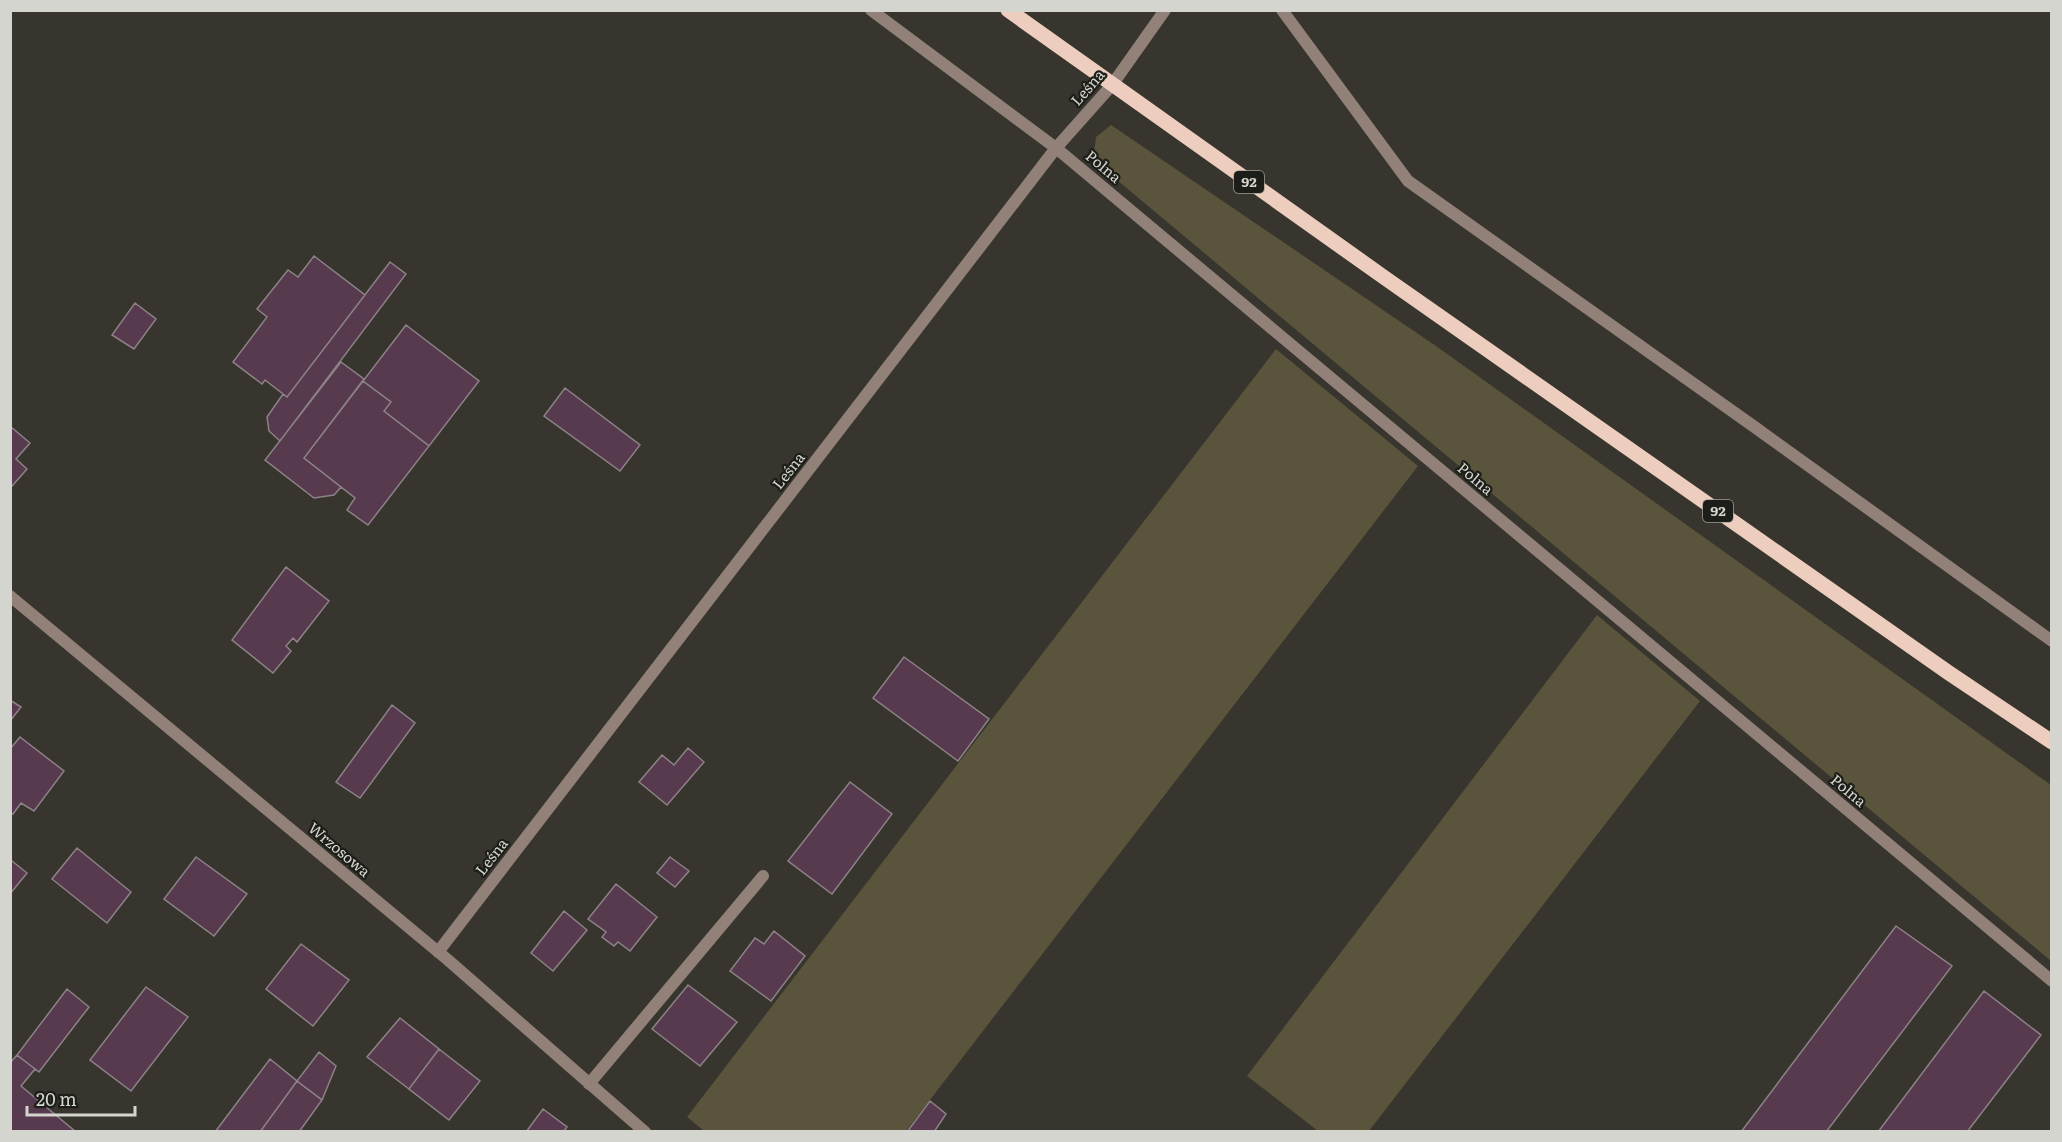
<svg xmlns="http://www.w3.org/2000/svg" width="2062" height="1142" font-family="Literata,serif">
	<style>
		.green { fill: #59543b }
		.building { fill: #573a4d; stroke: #8c8388; stroke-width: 1.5 }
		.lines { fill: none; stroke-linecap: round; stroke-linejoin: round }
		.service { stroke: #918179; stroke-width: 12 }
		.minor { stroke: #918179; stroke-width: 12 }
		.primary { stroke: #edcdbd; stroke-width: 15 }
		.labels { text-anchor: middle; stroke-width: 4.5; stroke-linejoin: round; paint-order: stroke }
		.shield { fill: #1d1d19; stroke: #9e9e98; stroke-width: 1.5 }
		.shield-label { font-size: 14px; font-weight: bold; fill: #d5d5cf }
		.street-label { font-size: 15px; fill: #d5d5cf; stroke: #1d1d19 }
	</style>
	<rect width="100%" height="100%" fill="#37352d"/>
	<!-- green -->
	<path class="green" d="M1111,125l325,221 615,439v176l-952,-796 -5,-12 2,-16z
		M1276,349l142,117 -512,665h-202l-17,-14z
		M1597,615l103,86 -331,430h-51l-71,-55z"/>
	<!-- building -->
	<path class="building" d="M314,256l51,39 -78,102 -22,-17 -3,4 -29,-22 34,-45 -10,-8 31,-39 10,7z
		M390,262l16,12 -126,167 -11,-10 -2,-14 16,-23 4,3z
		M135,303l21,16 -22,30 -22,-14z
		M406,325l73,56 -50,65 -45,-35 7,-9 -28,-21z
		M341,362l23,17 -60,79 37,29 -7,8 -20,3 -49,-38z
		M363,381l28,21 -7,9 45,35 -61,79 -21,-15 8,-12 -51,-40z
		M565,388l75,57 -20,26 -76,-55z
		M10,426l20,17 -14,16 11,10 -15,17 -2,-1z
		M286,567l43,34 -32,41 -4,-4 -7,8 5,5 -18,22 -41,-33z
		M904,657l85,62 -31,42 -85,-63z
		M10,700l11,7 -11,14z
		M392,705l23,18 -55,75 -24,-16z
		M20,737l44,34 -30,40 -13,-8 -8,11 -3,-1v-64z
		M688,748l16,14 -37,43 -28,-23 23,-27 12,10z
		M850,782l42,32 -60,80 -44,-33z
		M77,848l54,44 -24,31 -55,-44z
		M196,857l51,37 -33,42 -50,-37z
		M670,857l19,14 -14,16 -18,-14z
		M12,861l15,12 -17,21v-32z
		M616,884l41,33 -27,34 -12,-9 -4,4 -12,-9 4,-5 -18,-13z
		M564,911l23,19 -34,41 -22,-18z
		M1896,926l56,40 -126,166h-85z
		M774,931l31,25 -34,45 -41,-30 25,-33 9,6z
		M301,944l48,36 -36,46 -47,-37z
		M688,985l49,37 -37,44 -48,-37z
		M146,987l42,30 -57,74 -41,-31z
		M67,989l22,18 -50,65 -22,-17z
		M1984,991l57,44 -74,97h-89z
		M400,1018l39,31 -30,40 -42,-32z
		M439,1049l41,32 -31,39 -40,-31z
		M319,1052l17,14 -14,34 -25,-19z
		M17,1055l18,14 -14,17 55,46h-66v-69z
		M270,1059l27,22 -37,51h-45z
		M297,1081l25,19 -23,32h-39z
		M930,1101l16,13 -12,18h-27z
		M543,1109l24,18 -4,5h-37z"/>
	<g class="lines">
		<!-- service -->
		<path class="service" d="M1282,10l126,171 348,247 296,213
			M589,1084l174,-208"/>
		<!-- minor -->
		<path class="minor" d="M871,10l185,138 996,833
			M10,596l438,364 197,172
			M438,952l618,-804 56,-63 53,-75"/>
		<!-- primary -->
		<path class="primary" d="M1008,10l377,268 564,395 103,69"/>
	</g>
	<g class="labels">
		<!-- shield labels -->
		<g class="shield">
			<rect x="1234" y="171" width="30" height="22" rx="4.5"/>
			<rect x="1703" y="500" width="30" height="22" rx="4.5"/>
		</g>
		<g class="shield-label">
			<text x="1249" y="187">92</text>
			<text x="1718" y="516">92</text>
		</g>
		<!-- street labels -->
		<g class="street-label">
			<text transform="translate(1088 88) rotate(-49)" y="5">Leśna</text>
			<text transform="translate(1103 167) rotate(40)" y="5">Polna</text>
			<text transform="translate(789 471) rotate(-52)" y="5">Leśna</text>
			<text transform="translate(1475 479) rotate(40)" y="5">Polna</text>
			<text transform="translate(1848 791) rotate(40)" y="5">Polna</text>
			<text transform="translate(339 850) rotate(40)" y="5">Wrzosowa</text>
			<text transform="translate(492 857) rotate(-52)" y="5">Leśna</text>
		</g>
	</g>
	<!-- border -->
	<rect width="2062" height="1142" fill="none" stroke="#d5d5cf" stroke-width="24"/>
	<!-- scale -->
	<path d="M27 1106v9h108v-9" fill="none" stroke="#d5d5cf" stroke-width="3"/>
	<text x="36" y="1106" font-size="18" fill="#d5d5cf" stroke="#1d1d19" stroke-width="4.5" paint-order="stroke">20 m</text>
</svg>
